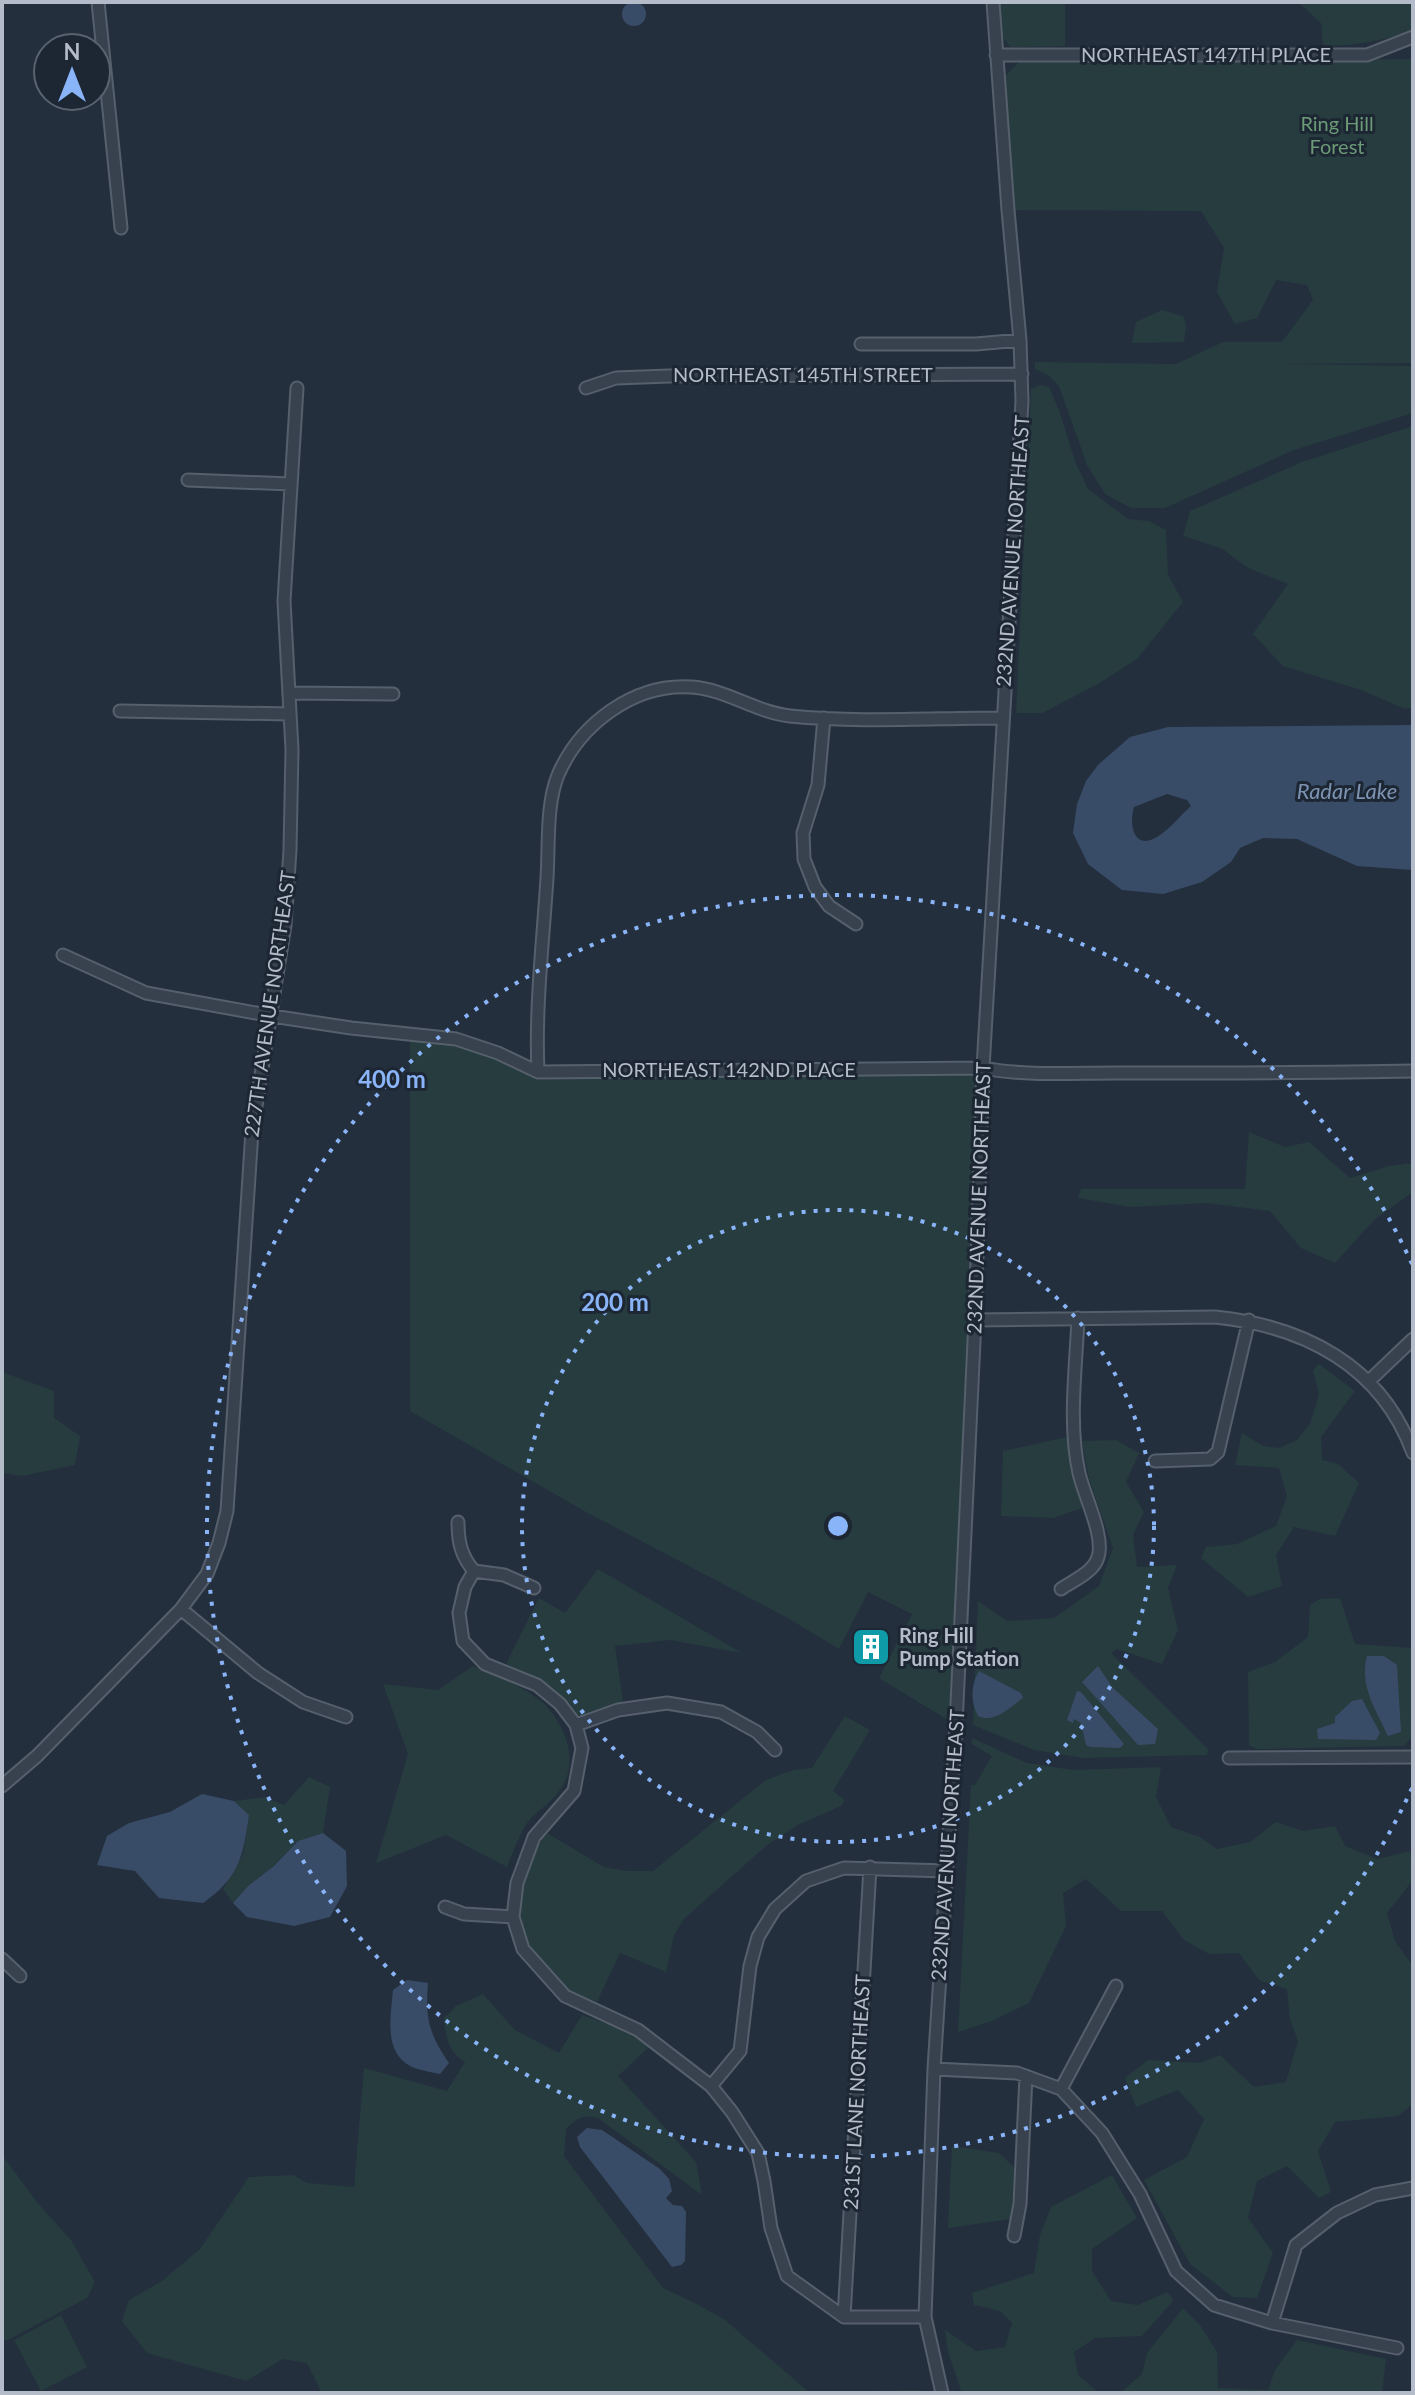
<svg xmlns="http://www.w3.org/2000/svg" width="1415" height="2395" font-family="Lato,sans-serif">
	<style>
		.green { fill: #263c3f }
		.water { fill: #394c67; fill-rule: evenodd }
		.lines { fill: none; stroke-linecap: round; stroke-linejoin: round }
		.minor-casing { stroke: #565f6c; stroke-width: 15 }
		.minor { stroke: #38414e; stroke-width: 11 }
		.ring { fill: none; stroke: #8ab4f8; stroke-width: 4; stroke-dasharray: 4 8 }
		.labels { text-anchor: middle; stroke-width: 6; stroke-linejoin: round; paint-order: stroke }
		.street-label { font-size: 20px; fill: #b4bcc9; stroke: #1d2633 }
		.park-label { font-size: 20px; fill: #6b9a76; stroke: #1d2633 }
		.poi-label { font-size: 20px; font-weight: bold; fill: #b4bcc9; stroke: #1d2633; text-anchor: start }
		.water-label { font-size: 22px; font-style: italic; fill: #7c92b1; stroke: #1d2633 }
		.centre { fill: #8ab4f8; stroke: #1d2633; stroke-width: 4 }
		.ring-label { font-size: 24px; text-anchor: middle; font-weight: bold; fill: #8ab4f8; stroke: #1d2633; stroke-width: 6; stroke-linejoin: round; paint-order: stroke }
	</style>
	<rect width="100%" height="100%" fill="#242f3e"/>
	<!-- green -->
	<path class="green" d="M1000,2h65v44l-54,1 -10,-11z
		M1298,2h115v28c-30,11 -58,16 -90,16l-2,-23z
		M1413,59v304l-131,1 131,2v47l-119,37 -129,58h-34l-26,-14 -18,-29 -28,-79 -11,-11 -13,-6v-7l141,2 47,-22h59l31,-42 -6,-15 -31,-5 -19,38 -22,6 -18,-32 7,-44 -23,-37 -186,-1 -10,-134 14,-14z
		M1162,310l21,6 3,9 -2,17 -52,1 4,-21z
		M1040,385l9,2 10,23 16,51 13,28 40,30 21,2 17,9 2,45 15,27 -46,57 -39,25 -56,29h-26l15,-324z
		M1413,426v282l-8,1 -44,-19 -78,-24 -30,-32 35,-50 -40,-16 -27,-20 -38,-12 7,-25 112,-49z
		M410,1034l46,5 82,33 445,-4 -27,657 -77,-47 33,-64 -44,-22 -29,57 -53,-32 -200,-105 -176,-101z
		M1249,1132l36,15 24,-5 41,36 39,-12 24,-3v29l-39,28 -39,43 -34,-15 -31,-37 -63,-8 -76,4 -53,-9 3,-9h164z
		M1319,1364l36,27 -34,46 1,23 16,4 21,19 -24,53 -41,-9 -18,28 6,31 -34,11 -47,-39 5,-11 31,-3 39,-18 11,-30 -8,-28 -44,-3 7,-32 21,13 16,2 18,-8 13,-16 9,-29 -6,-25z
		M2,1372l52,19v27l26,18 -5,29 -53,11 -20,-3z
		M1067,1437l15,71 -29,10 -52,-2 2,-65z
		M1116,1440l23,13 -13,29 18,30 -11,23 4,32 40,-2 -9,23 10,42 -16,34 -45,-15 -6,4 97,96 -1,6 -124,3 -49,-8 -61,-25 5,-124 29,20 47,-3 45,-32 14,-38 -24,-69 -7,-38z
		M598,1569l144,84 -72,-13 -55,6 8,55 -42,16 -4,-2 -21,-24 -50,-27 33,-66 26,15z
		M1340,1598l15,46 57,4 -1,90 -7,8 -147,3 -8,-4 -1,-73 27,-10 33,-25 2,-32 10,-6z
		M473,1666c23,10 51,20 70,37 22,21 36,57 19,84 -8,14 -24,22 -34,35 -9,13 -15,30 -21,45l-61,-32 -70,28 32,-109 -25,-70 55,6z
		M845,1716l25,14 -37,61 12,9 -4,6 -43,19 -31,20 -83,74 -10,16 -8,37 -46,-19 -23,49c-13,-5 -29,-10 -39,-18 -8,-7 -28,-30 -32,-39 -14,-34 -2,-84 21,-112l57,34 23,4h26l113,-91 27,-10 19,-2z
		M972,1738l55,25 46,7 88,-3 -5,30 15,30 29,10 17,12 33,-7 26,-20 27,9 32,-5 10,20 33,13 32,-8 3,29 -26,33 8,28 18,25v138l-15,12 -63,6 -17,29 13,41 -12,6 -32,-32 -30,15 -9,37 25,35 -16,45 -24,-1 -43,-33 -46,-84 43,-23 17,-38 -26,-29 -42,17 -11,-29 23,-18 52,3 20,-8 34,32 32,-5 12,-41 -8,-22 -3,-30 -28,-9 -20,-27 -30,1 -25,-14 -22,-29h-41l-35,-32 -23,14 3,33 -37,77 -37,18 -34,11 13,-247h4l17,-29 -20,-12z
		M309,1777l21,10 -7,46 -25,8 -24,25 -26,20 -15,17 -10,-14 20,-34 6,-40 -15,-14 31,-4 19,8z
		M483,1994l32,36 44,23 23,-38 46,16 21,16 -31,29 78,86 6,33 -104,-77c-15,-4 -21,0 -32,11l-2,27 99,132 34,16 28,16 84,72 110,-2 2,3h-599l-15,-30 -24,-4 -37,22 -99,-28 -25,-32 7,-21 33,-19 38,-32 49,-72 44,-2 14,8 47,4 10,-119 83,23 18,-29c-16,-9 -20,-26 -21,-44l12,-12z
		M952,2146l47,7 16,15 -4,51 -63,9z
		M3,2156l33,45 35,39 24,42 -8,16 -81,43 -4,-4z
		M1112,2175l25,43 -45,31v22l19,30 27,4 29,-13 7,8 -32,36 -47,2 -21,14 4,23 21,18h-137l-14,-41 -3,-22 31,21 29,-4 7,-24 -12,-12 -26,-6 -2,-12 62,-20 6,-38 11,-28z
		M1183,2308l17,17 17,27 1,36 50,2 7,-20 22,-30 89,19 -4,34h-262l22,-19 5,-21z
		M61,2315l26,52 -46,24 -27,-51z"/>
	<!-- water -->
	<path class="water" d="M622 14a12 12 0 1 1 24 0a12 12 0 1 1-24 0Z
		M1413,725v145l-56,-4 -60,-27 -34,-1 -23,10 -9,14 -29,20 -39,12 -41,-4 -34,-26 -15,-31 4,-29 9,-23 12,-16 32,-28 38,-10zM1167,794l20,6 4,6c-11,10 -22,24 -34,31 -24,14 -28,-13 -23,-30z
		M1367,1656h17l13,9 4,67 -13,4c-12,-26 -29,-50 -21,-80z
		M1098,1666l15,22 45,41 -3,15 -17,1 -56,-63z
		M979,1671l42,22 2,5c-13,9 -29,26 -45,18 -8,-14 -7,-32 1,-45z
		M1077,1691l4,1 43,52 -4,4 -30,-1 -4,-2 -5,-22 -7,-4 -1,4 -6,-3z
		M1362,1699l18,34 -4,7 -58,-1 -1,-10 18,-6v-6l17,-16z
		M202,1794l32,7 15,14c-6,42 -10,63 -46,88l-44,-5 -24,-27 -38,-6 10,-29 22,-13 41,-11z
		M323,1833l23,18 1,35 -17,31 -36,9 -47,-9 -14,-14 15,-17 26,-20 24,-25z
		M407,1980l21,3c-3,35 1,51 21,80l-9,11c-9,-2 -22,-4 -30,-8 -27,-15 -19,-51 -17,-76z
		M587,2128l15,2 58,39 9,10 3,12 -6,7 7,7 9,1 4,6 -1,49 -4,4 -9,2 -92,-120 -3,-10z"/>
	<g class="lines">
		<!-- minor casing -->
		<g class="minor-casing">
			<path id="minor" d="M98,2l23,226
				M996,55h371l46,-18
				M861,344h115l44,-4
				M586,388l30,-10 53,-2 353,-2
				M188,480l103,4
				M290,693l103,1
				M120,711l170,3
				M824,718l-6,67 -15,48 1,26 11,28 14,19 27,18
				M63,955l83,38 126,23 79,12 105,11 42,14 40,19 445,-4c46,9 100,4 147,5 94,0 189,0 283,-2
				M538,1072c-3,-65 5,-130 9,-194 2,-31 -1,-74 11,-103 22,-51 76,-92 133,-88 35,2 64,25 99,29 70,7 142,2 213,2
				M975,1320l240,-3c88,9 166,48 198,136
				M1369,1381l44,-42
				M1155,1461l55,-2 8,-7 31,-132
				M458,1522c0,20 3,34 16,49l30,4 30,13
				M474,1571l-9,16 -6,26 4,28 22,23 52,21 23,19 16,21 6,23 -8,43 -40,46 -17,46 -4,34 10,32 42,47 73,34 73,56 21,26 26,41 6,28 7,47 16,48 57,41h81
				M1061,1589c13,-9 33,-17 37,-32 7,-21 -14,-61 -19,-84 -11,-50 -3,-104 -1,-155
				M181,1609l77,64 45,29 43,15
				M576,1725l42,-15 49,-7 54,9 36,20 18,18
				M1229,1758l184,-1
				M2,1786l35,-30 144,-147 26,-35 12,-31 8,-32 25,-380 33,-206 5,-75 2,-100 -8,-149 13,-213
				M445,1907l19,7 49,3
				M2,1959l18,17
				M934,2069l83,4 44,16 41,44 38,61 36,77 38,34 58,18 125,25
				M711,2086l29,-35 10,-85 8,-29 17,-28 31,-28 38,-13 103,3
				M1061,2089l55,-103
				M1014,2236l6,-32 6,-128
				M844,2317l26,-450
				M1272,2323l24,-78 41,-32 38,-18 38,-7
				M942,2393l-17,-76 9,-248 22,-344 19,-405 8,-252 39,-667 -2,-61 -12,-130 -15,-208"/>
		</g>
		<!-- minor -->
		<use href="#minor" class="minor"/>
	</g>
	<!-- distance rings -->
	<g class="ring">
		<circle cx="838" cy="1526" r="316"/>
		<path d="M1412 1788A631 631 0 1 1 1412 1264"/>
	</g>
	<!-- icons -->
	<defs>
		<g id="building-square" transform="scale(2)"><rect x="-9" y="-9" width="18" height="18" rx="4" fill="#0f9aa8" stroke="#1d2633"/><path d="M-4-6H4V6H1V3H-1V6H-4ZM-2.5-4.3h1.7v1.8h-1.7ZM.8-4.3h1.7v1.8H.8ZM-2.5-1h1.7V.8h-1.7ZM.8-1h1.7V.8H.8Z" fill="#fff"/></g>
	</defs>
	<g fill-rule="evenodd">
		<use href="#building-square" x="871" y="1647"/>
	</g>
	<g class="labels">
		<!-- street labels -->
		<g class="street-label">
			<text x="1206" y="62">NORTHEAST 147TH PLACE</text>
			<text x="803" y="382">NORTHEAST 145TH STREET</text>
			<text transform="translate(1013 551) rotate(-86)" y="7">232ND AVENUE NORTHEAST</text>
			<text transform="translate(270 1004) rotate(-82)" y="7">227TH AVENUE NORTHEAST</text>
			<text x="729" y="1077">NORTHEAST 142ND PLACE</text>
			<text transform="translate(979 1198) rotate(-88)" y="7">232ND AVENUE NORTHEAST</text>
			<text transform="translate(948 1845) rotate(-86)" y="7">232ND AVENUE NORTHEAST</text>
			<text transform="translate(857 2092) rotate(-87)" y="7">231ST LANE NORTHEAST</text>
		</g>
		<!-- park labels -->
		<g class="park-label">
			<text x="1337" y="131">Ring Hill<tspan x="1337" dy="23">Forest</tspan></text>
		</g>
		<!-- poi labels -->
		<g class="poi-label">
			<text x="899" y="1643">Ring Hill<tspan x="899" dy="23">Pump Station</tspan></text>
		</g>
		<!-- water labels -->
		<g class="water-label">
			<text x="1347" y="799">Radar Lake</text>
		</g>
	</g>
	<circle cx="838" cy="1526" r="12" class="centre"/>
	<g class="ring-label">
		<text x="392" y="1088">400 m</text>
		<text x="615" y="1311">200 m</text>
	</g>
	<!-- border -->
	<rect width="1415" height="2395" fill="none" stroke="#b4bcc9" stroke-width="8"/>
	<!-- north arrow -->
	<g transform="translate(72 72)"><circle r="38" fill="#1d2633" stroke="#59626f" stroke-width="2"/>
	<path d="M0-6L14 30L0 20L-14 30Z" fill="#8ab4f8"/>
	<text y="-12" font-size="22" font-weight="bold" text-anchor="middle" fill="#b4bcc9">N</text>
	</g>
</svg>
